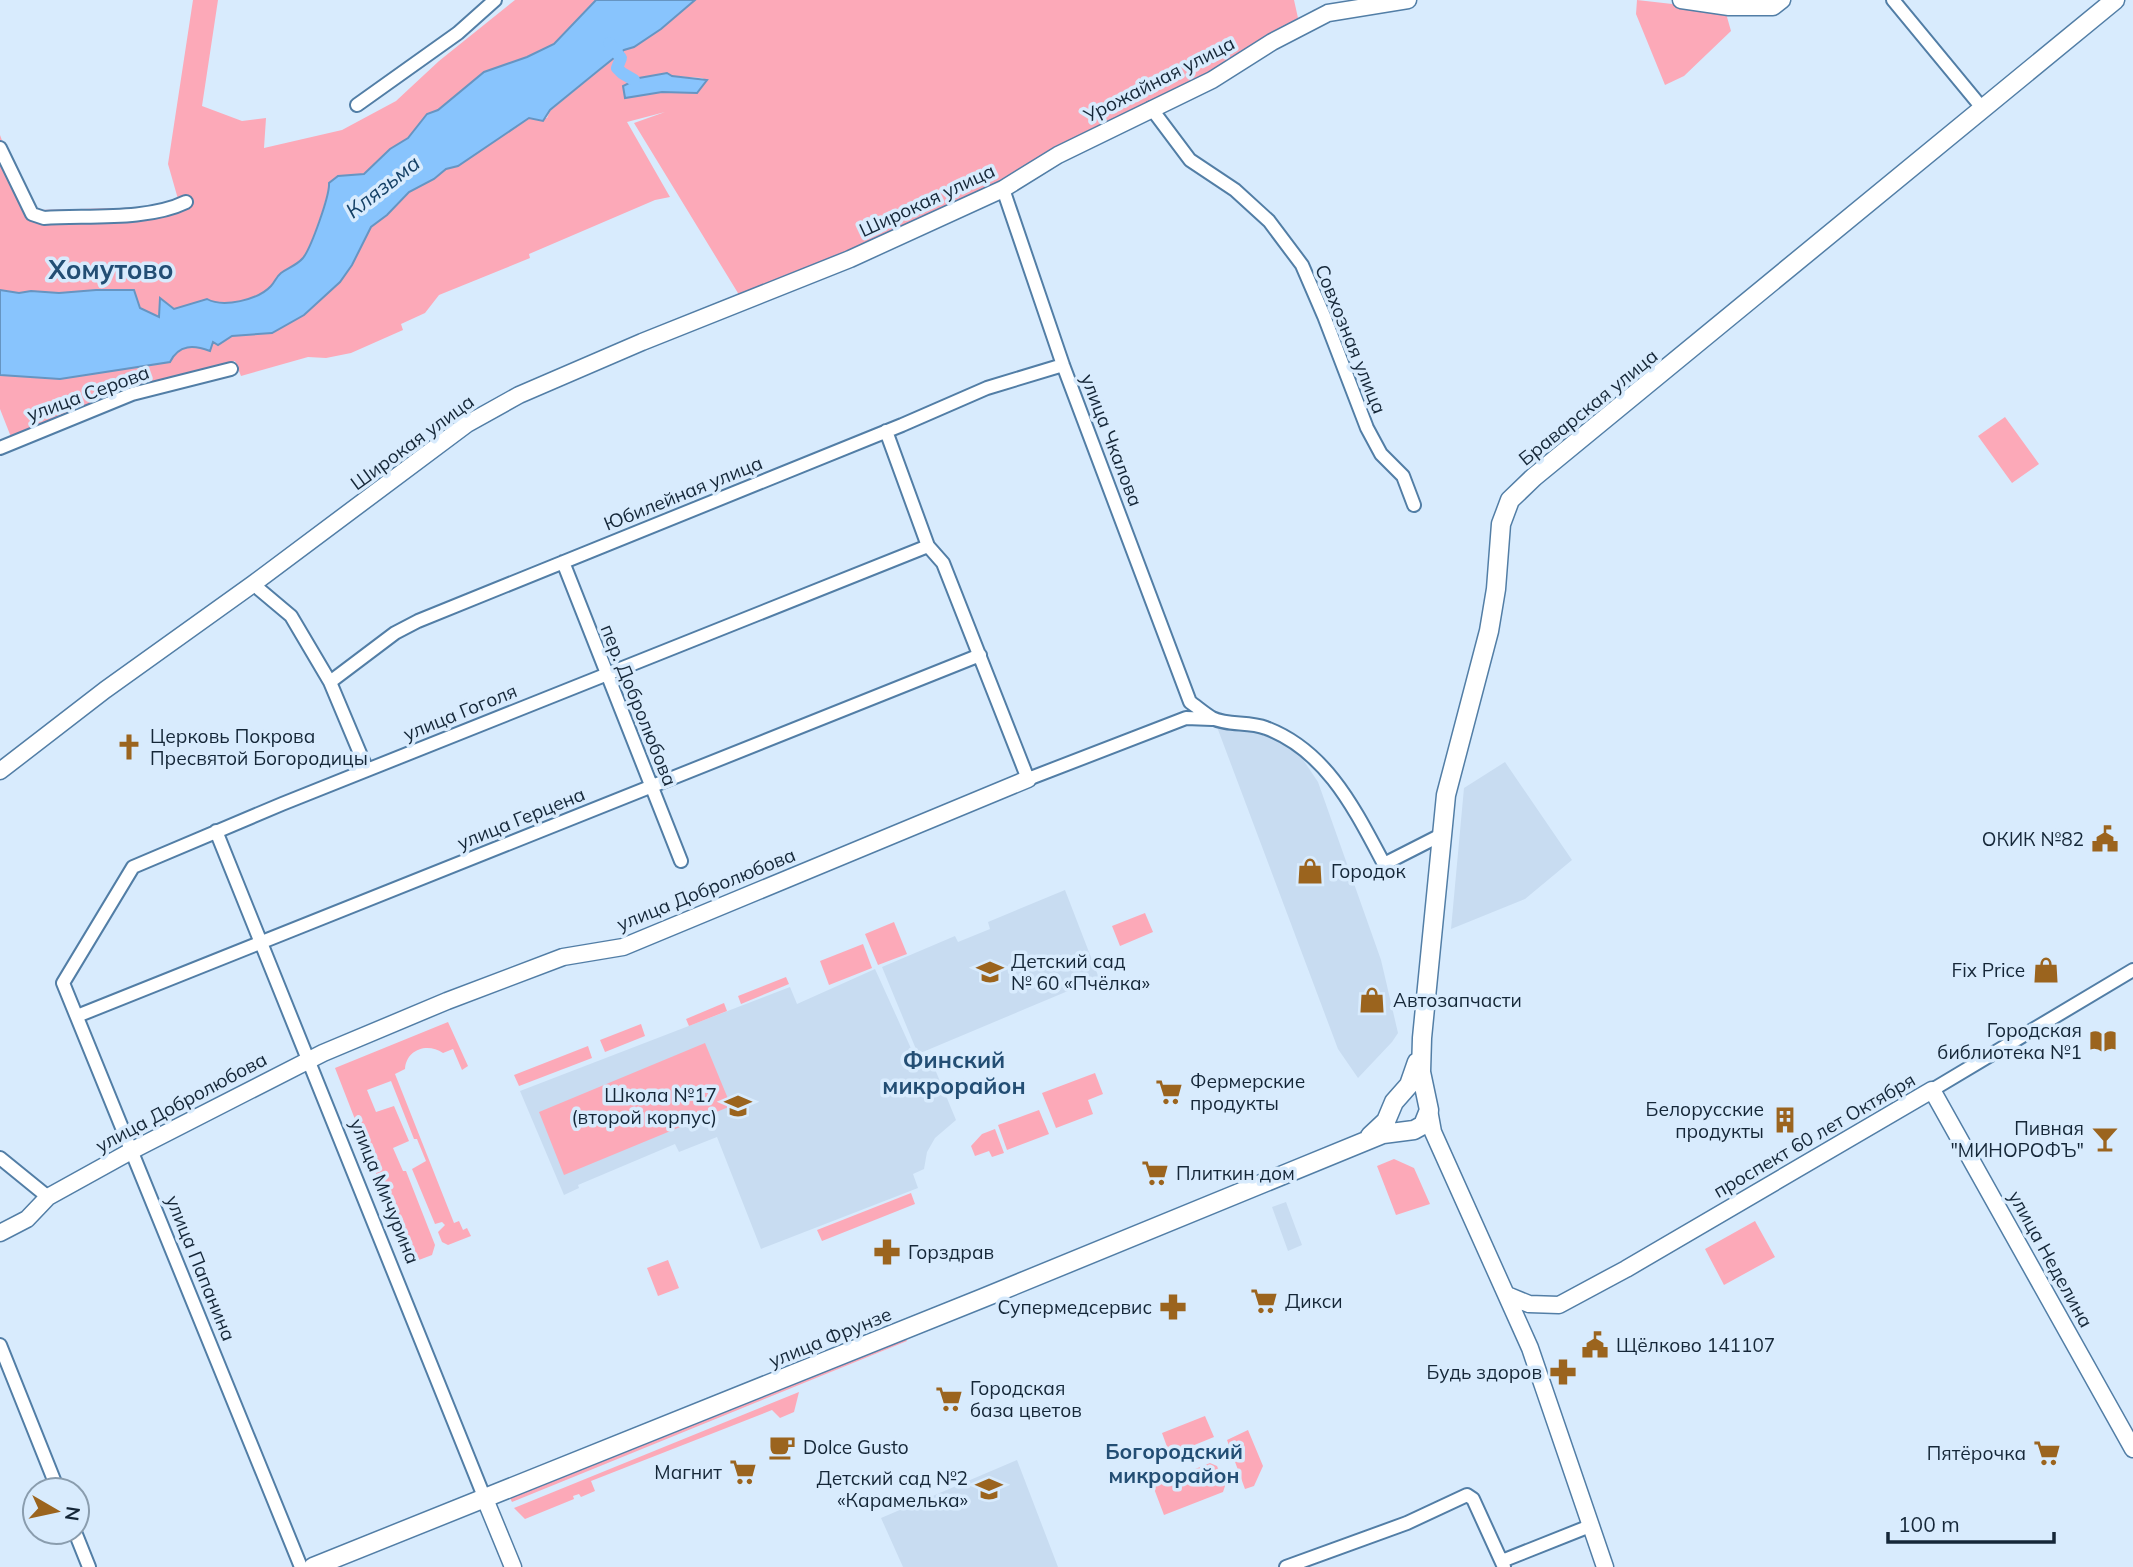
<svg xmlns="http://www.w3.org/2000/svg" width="2133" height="1567" font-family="Mulish,sans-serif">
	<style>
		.built { fill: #c8dcf1 }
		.green { fill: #fca9b8; fill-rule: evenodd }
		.water { fill: #88c4fd; stroke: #6695c2; stroke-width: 2 }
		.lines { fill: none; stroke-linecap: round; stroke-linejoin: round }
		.canal { stroke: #88c4fd; stroke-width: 12 }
		.minor-casing { stroke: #527ea6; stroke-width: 16 }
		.tertiary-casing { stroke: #527ea6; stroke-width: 19 }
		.secondary-casing { stroke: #527ea6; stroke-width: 21 }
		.minor { stroke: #fff; stroke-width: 12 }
		.tertiary { stroke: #fff; stroke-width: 16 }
		.secondary { stroke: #fff; stroke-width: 18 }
		.labels { text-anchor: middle; stroke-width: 7; stroke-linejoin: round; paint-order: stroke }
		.street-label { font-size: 19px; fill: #152738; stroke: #d8ebfd }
		.poi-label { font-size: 19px; fill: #152738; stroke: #d8ebfd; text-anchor: start }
		.water-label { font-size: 21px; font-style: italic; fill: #154166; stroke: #d8ebfd }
		.neighbourhood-label { font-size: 21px; font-weight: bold; fill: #234e74; stroke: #d8ebfd }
		.quarter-label { font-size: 23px; font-weight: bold; fill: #234e74; stroke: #d8ebfd }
		.district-label { font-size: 26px; font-weight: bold; fill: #234e74; stroke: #d8ebfd }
	</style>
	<rect width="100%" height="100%" fill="#d8ebfd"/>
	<!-- built -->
	<path class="built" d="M1214,719l74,18 30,45 63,178 17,73 -6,9 -34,36 -20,-29z
		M1505,762l67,98 -47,39 -74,30 13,-141z
		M1065,890l34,88 -181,76 -36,-87 73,-31 3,6 32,-13 -2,-7z
		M875,969l44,97 13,-4 24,58 -21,18 -8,14 -3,17 -11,5 5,14 -157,61 -44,-112 -38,15 -4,-8 -97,41 1,3 -15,7 -44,-104 270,-104 7,17z
		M1286,1202l16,43 -14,6 -16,-44z
		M1017,1460l41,107h-155l-22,-49z"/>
	<!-- green -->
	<path class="green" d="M193,0h25l-16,106 40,15 24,-3 -2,30 78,-18 54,-29 43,-40 76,-61h81l-42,44 -27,13 -43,15 -46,38 -11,4 -19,25 -18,10 -26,25 -26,2 -9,7c0,12 -18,64 -26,75 -6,7 -15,10 -22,15 -5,4 -6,9 -10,13 -13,14 -48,22 -64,13l-33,11 -14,-11v18l-64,-27 -37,3 -28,-2 -12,2 -19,-3v-155l8,22 30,53 122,-3 18,-8 -10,-35z
		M695,0h599l4,18 -86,54 -152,74 -64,38 -255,114 -107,-175 31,-11 -38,10 43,75 -15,3 -126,54 1,4 -91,37 -14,18 -24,11 2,6 -52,23 -25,5 -18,-1 -67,19 -6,-15 -106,29 -118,47 -11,-28v-34l60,4 20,-5 61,-7 32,-12 8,-6 31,-7 6,3 14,-9 40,-3 32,-18 36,-33 12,-17 19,-38 16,-12 22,-23 25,-13 12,-10 12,-3 72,-48h17l3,-7 74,-61 10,-3 27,-18zM672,76l30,2 4,2 -9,13 -35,-1 -39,-6 11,-6z
		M1637,0l88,10 6,21 -47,45 -19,9 -29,-71z
		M2005,417l34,47 -27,19 -34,-47z
		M1145,913l8,19 -33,14 -8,-20z
		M894,922l13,32 -29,11 -13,-31z
		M863,944l9,24 -43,17 -9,-24z
		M786,977l3,7 -48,20 -3,-8z
		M724,1003l3,8 -38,15 -3,-7z
		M448,1022l20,44 -6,4 -9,-21 -10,4c-16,-11 -37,-3 -38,16l-10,5 59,149 5,-2 4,9 4,-2 4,8 -23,9 -6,-3 -4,-10 7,-7 -3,-3 -7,2 -23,-55 14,-8 -9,-22h-3l-23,-58 -24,9 9,22 18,-6 15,35 -16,7 10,23h3l29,74 -3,10 -21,8 -76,-195z
		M641,1024l4,12 -40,16 -5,-12z
		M705,1043l26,63 -167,69 -25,-63z
		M588,1046l4,12 -73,28 -5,-11z
		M1095,1073l8,21 -15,6 5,14 -37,14 -14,-35z
		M1039,1110l10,24 -42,16 -9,-25z
		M995,1129l9,24 -12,4 -3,-6 -14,5 -4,-10 11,-12z
		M1394,1159l20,9 16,36 -34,11 -19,-49z
		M911,1193l4,11 -93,37 -5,-11z
		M1755,1221l20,36 -51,28 -19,-36z
		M668,1260l11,28 -21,8 -11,-28z
		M905,1337l2,4 -395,161 -4,-8 341,-132z
		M799,1392l-5,20 -14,6 -8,-8 -181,71 4,10 -14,6 -2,-3 -6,2 1,3 -49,20 -11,-11z
		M1205,1416l9,21 -44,18 -8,-22z
		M1248,1430l15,36 -9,20 -9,3 -18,-49z
		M1210,1463l7,3 8,20 -2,6 -59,23 -11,-29z"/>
	<!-- water -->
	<path class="water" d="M596,0h99l-34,29 -27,18 -10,3 -25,20 -49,40 -7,11 -14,-3 -71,48 -12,3 -12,10 -25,13 -22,23 -16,12 -19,38 -12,17 -36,33 -32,18 -40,3 -14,9 -5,-3 -3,9c-16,-6 -31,-7 -40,11l-110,17 -60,-4v-85l19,3 12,-2 28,2 37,-3h38l6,18 19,9 1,-19 14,11 33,-10c16,9 51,1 64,-13 4,-4 5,-9 10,-13 7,-5 16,-8 22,-15 8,-10 27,-63 26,-75l9,-7 26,-2 26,-25 18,-11 19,-24 11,-4 46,-38 43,-15 27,-13z
		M667,73l5,3 35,4 -10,13 -35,-1 -37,6 -2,-12 16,-8z"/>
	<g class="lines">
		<!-- canal -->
		<path class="canal" d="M609,43l12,15 -4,10 5,5 12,7"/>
		<!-- minor casing -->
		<g class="minor-casing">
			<path id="minor" d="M1893,0l90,109
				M357,105l101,-72 37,-33
				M1151,108l39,52 45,30 34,31 33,44 22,51 43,112 14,26 22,22 11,29
				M0,148l32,66 12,4c43,-3 103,3 142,-16
				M1003,189l60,176 127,337c7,5 15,12 22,16 16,8 37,3 54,10 61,23 89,82 118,136l57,-29
				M886,431l42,115 15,17 85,216 158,-61 26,1
				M0,448l132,-54 99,-25
				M563,562l118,299
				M253,584l38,32 39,66 37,88
				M330,682l65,-49 23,-12 484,-196 85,-37 76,-23
				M216,831l269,668
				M77,1016l903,-361
				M1932,1090l201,-120
				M0,1158l48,39
				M0,1345l58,145
				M75,1532l14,35
				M1502,1561l88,-35
				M301,1567l-238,-584 70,-116 149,-63 646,-258
				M1286,1567l121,-44 60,-28 6,4 31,68"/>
		</g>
		<!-- tertiary casing -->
		<g class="tertiary-casing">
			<path id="tertiary" d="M1681,0l48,7h44l9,-7
				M0,771l105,-81 148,-106 214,-160 52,-29 123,-53 208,-83 153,-70 55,-34 154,-75 60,-38 56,-29 80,-13
				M1429,1110l4,22 97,216 75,219
				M0,1233l27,-14 21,-22 85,-47 190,-97 124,-52 116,-44 60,-10 405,-168
				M1507,1295l22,9 30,1 67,-36 306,-179 201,359
				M485,1499l28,68"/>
		</g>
		<!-- secondary casing -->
		<g class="secondary-casing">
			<path id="secondary" d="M1370,1136l16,-15 8,-19 15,-17 8,-23
				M313,1567l670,-269 400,-164 31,-4 9,-5 6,-15 -8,-38 1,-34 24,-243 43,-164 7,-42 5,-65 9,-24 24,-23 581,-477"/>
		</g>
		<!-- minor -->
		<use href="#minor" class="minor"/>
		<!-- tertiary -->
		<use href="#tertiary" class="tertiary"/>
		<!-- secondary -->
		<use href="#secondary" class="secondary"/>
	</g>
	<!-- icons -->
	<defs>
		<g id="church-bare" transform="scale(2.1)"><path d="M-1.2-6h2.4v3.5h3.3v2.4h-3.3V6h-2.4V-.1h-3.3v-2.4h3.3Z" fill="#9b641e" stroke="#d8ebfd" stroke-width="2.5" paint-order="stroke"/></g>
		<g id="civic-bare" transform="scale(2.1)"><path d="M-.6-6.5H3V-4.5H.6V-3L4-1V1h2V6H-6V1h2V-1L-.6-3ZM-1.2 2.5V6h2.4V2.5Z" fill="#9b641e" stroke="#d8ebfd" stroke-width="2.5" paint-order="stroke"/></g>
		<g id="shop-bare" transform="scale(2.1)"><path d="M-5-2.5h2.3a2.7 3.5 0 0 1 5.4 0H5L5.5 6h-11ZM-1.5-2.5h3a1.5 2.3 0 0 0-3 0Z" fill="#9b641e" stroke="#d8ebfd" stroke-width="2.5" paint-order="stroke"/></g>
		<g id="school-bare" transform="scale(2.1)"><path d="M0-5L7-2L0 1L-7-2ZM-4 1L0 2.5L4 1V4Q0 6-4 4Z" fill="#9b641e" stroke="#d8ebfd" stroke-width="2.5" paint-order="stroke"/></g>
		<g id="library-bare" transform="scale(2.1)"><path d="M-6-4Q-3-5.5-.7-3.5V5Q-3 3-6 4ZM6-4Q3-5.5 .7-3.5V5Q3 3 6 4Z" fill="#9b641e" stroke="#d8ebfd" stroke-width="2.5" paint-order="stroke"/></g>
		<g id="supermarket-bare" transform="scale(2.1)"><path d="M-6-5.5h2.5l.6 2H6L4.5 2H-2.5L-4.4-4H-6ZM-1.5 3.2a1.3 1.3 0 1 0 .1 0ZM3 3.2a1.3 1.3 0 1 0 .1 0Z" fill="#9b641e" stroke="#d8ebfd" stroke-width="2.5" paint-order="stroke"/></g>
		<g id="building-bare" transform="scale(2.1)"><path d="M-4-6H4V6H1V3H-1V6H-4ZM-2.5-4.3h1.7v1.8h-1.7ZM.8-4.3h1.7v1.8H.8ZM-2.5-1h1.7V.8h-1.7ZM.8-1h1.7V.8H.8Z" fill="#9b641e" stroke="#d8ebfd" stroke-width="2.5" paint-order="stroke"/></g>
		<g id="bar-bare" transform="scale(2.1)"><path d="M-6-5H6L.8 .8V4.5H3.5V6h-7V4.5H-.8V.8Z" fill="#9b641e" stroke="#d8ebfd" stroke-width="2.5" paint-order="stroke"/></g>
		<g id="pharmacy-bare" transform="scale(2.1)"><path d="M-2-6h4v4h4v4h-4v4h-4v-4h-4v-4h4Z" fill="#9b641e" stroke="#d8ebfd" stroke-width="2.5" paint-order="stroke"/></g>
		<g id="cafe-bare" transform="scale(2.1)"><path d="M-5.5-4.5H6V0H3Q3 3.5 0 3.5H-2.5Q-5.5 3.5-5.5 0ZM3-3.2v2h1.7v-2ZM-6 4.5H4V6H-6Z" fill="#9b641e" stroke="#d8ebfd" stroke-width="2.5" paint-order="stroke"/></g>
	</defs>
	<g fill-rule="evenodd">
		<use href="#church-bare" x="129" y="747"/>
		<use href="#civic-bare" x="2105" y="839"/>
		<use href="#shop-bare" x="1310" y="871"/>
		<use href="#shop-bare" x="2046" y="970"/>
		<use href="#school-bare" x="990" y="972"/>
		<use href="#shop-bare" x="1372" y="1000"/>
		<use href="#library-bare" x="2103" y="1041"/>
		<use href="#supermarket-bare" x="1169" y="1092"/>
		<use href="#school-bare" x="738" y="1106"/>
		<use href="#building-bare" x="1785" y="1120"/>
		<use href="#bar-bare" x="2105" y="1139"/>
		<use href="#supermarket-bare" x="1155" y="1173"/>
		<use href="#pharmacy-bare" x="887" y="1252"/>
		<use href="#supermarket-bare" x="1264" y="1301"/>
		<use href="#pharmacy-bare" x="1173" y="1307"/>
		<use href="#civic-bare" x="1595" y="1345"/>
		<use href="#pharmacy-bare" x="1563" y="1372"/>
		<use href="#supermarket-bare" x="949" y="1399"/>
		<use href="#cafe-bare" x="782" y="1447"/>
		<use href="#supermarket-bare" x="2047" y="1453"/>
		<use href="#supermarket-bare" x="743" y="1472"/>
		<use href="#school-bare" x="989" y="1489"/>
	</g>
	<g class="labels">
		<!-- street labels -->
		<g class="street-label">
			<text transform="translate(1159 79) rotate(-27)" y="7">Урожайная улица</text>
			<text transform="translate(927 200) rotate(-25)" y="7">Широкая улица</text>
			<text transform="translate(1351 339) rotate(68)" y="7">Совхозная улица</text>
			<text transform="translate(88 393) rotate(-20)" y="7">улица Серова</text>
			<text transform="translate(1588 407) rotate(-39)" y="7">Браварская улица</text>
			<text transform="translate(1112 440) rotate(69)" y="7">улица Чкалова</text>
			<text transform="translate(412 442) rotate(-36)" y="7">Широкая улица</text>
			<text transform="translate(683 493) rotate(-22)" y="7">Юбилейная улица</text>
			<text transform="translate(639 705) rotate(68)" y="7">пер. Добролюбова</text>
			<text transform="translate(460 712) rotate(-22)" y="7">улица Гоголя</text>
			<text transform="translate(521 818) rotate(-22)" y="7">улица Герцена</text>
			<text transform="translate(706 889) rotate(-22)" y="7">улица Добролюбова</text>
			<text transform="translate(181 1102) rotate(-28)" y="7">улица Добролюбова</text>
			<text transform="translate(1814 1135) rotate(-30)" y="7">проспект 60 лет Октября</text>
			<text transform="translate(385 1191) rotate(68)" y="7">улица Мичурина</text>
			<text transform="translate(2051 1259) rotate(61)" y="7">улица Неделина</text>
			<text transform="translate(201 1268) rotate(68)" y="7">улица Папанина</text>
			<text transform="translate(830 1337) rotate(-22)" y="7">улица Фрунзе</text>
		</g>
		<!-- poi labels -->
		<g class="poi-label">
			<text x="150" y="743">Церковь Покрова<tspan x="150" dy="22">Пресвятой Богородицы</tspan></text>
			<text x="2084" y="846" text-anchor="end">ОКИК №82</text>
			<text x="1331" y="878">Городок</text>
			<text x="1011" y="968">Детский сад<tspan x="1011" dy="22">№ 60 «Пчёлка»</tspan></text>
			<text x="2025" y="977" text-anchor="end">Fix Price</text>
			<text x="1393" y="1007">Автозапчасти</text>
			<text x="2082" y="1037" text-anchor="end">Городская<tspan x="2082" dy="22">библиотека №1</tspan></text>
			<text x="1190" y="1088">Фермерские<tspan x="1190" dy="22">продукты</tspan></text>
			<text x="717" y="1102" text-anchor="end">Школа №17<tspan x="717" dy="22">(второй корпус)</tspan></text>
			<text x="1764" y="1116" text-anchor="end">Белорусские<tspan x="1764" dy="22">продукты</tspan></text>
			<text x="2084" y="1135" text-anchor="end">Пивная<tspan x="2084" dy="22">"МИНОРОФЪ"</tspan></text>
			<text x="1176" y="1180">Плиткин дом</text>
			<text x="908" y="1259">Горздрав</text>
			<text x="1285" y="1308">Дикси</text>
			<text x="1152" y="1314" text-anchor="end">Супермедсервис</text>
			<text x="1616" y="1352">Щёлково 141107</text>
			<text x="1542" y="1379" text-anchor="end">Будь здоров</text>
			<text x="970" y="1395">Городская<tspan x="970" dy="22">база цветов</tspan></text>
			<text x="803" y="1454">Dolce Gusto</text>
			<text x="2026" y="1460" text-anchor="end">Пятёрочка</text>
			<text x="722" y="1479" text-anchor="end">Магнит</text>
			<text x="968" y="1485" text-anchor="end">Детский сад №2<tspan x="968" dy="22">«Карамелька»</tspan></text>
		</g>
		<!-- water labels -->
		<g class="water-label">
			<text transform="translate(383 187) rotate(-38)" y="7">Клязьма</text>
		</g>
		<!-- neighbourhood labels -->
		<g class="neighbourhood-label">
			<text x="1174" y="1459">Богородский<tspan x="1174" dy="24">микрорайон</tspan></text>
		</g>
		<!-- quarter labels -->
		<g class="quarter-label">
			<text x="954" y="1068">Финский<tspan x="954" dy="26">микрорайон</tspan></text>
		</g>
		<!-- district labels -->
		<g class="district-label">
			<text x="111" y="279">Хомутово</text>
		</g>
	</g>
	<!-- north arrow -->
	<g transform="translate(56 1511) rotate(99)"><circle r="33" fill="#d8ebfd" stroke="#8a9dae" stroke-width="2"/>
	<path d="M0-5L12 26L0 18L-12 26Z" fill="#9b641e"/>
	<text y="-10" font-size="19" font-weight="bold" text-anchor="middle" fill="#152738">N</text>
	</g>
	<!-- scale -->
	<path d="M1888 1532v10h166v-10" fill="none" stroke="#152738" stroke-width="3.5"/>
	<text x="1898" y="1532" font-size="21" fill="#152738" stroke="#d8ebfd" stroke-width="5" paint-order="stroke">100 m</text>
</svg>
